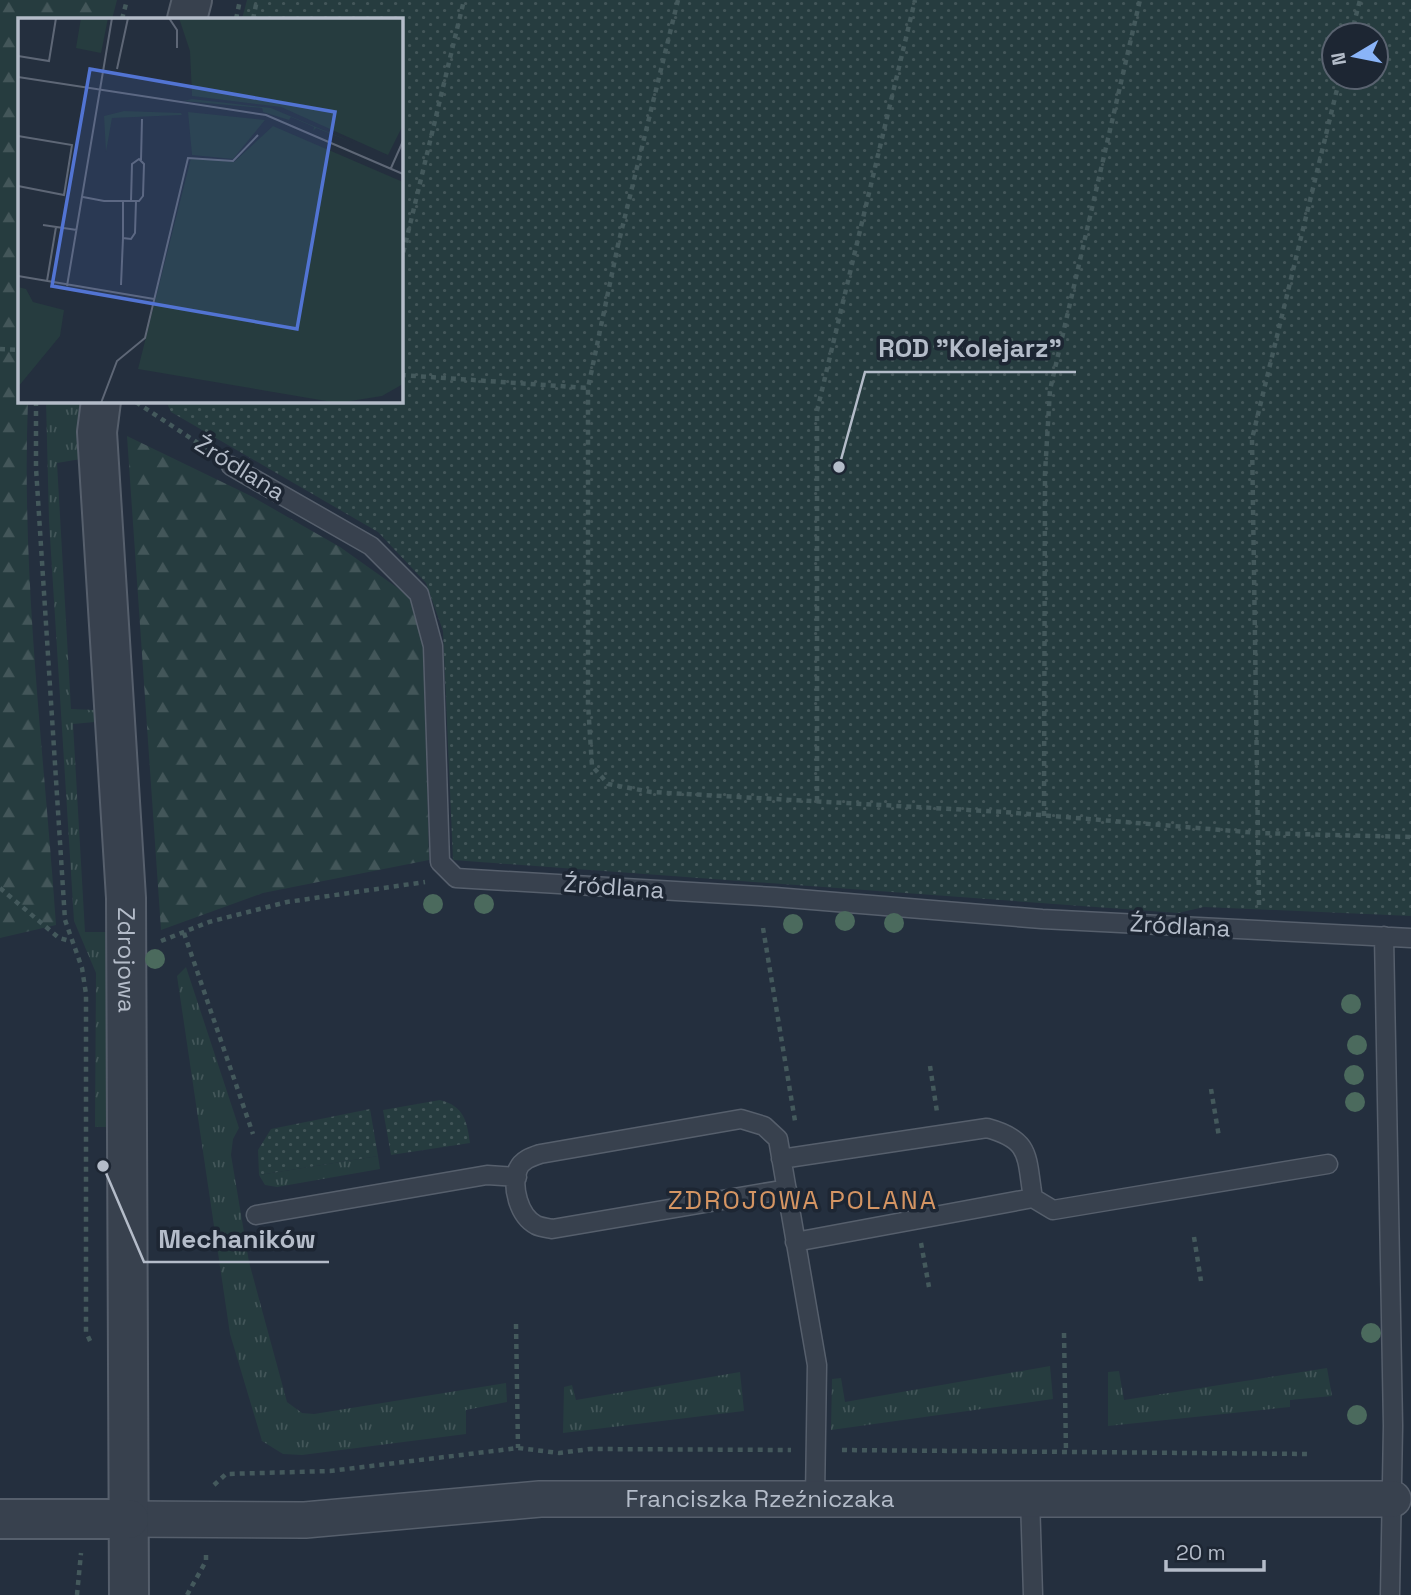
<svg xmlns="http://www.w3.org/2000/svg" width="1411" height="1595" font-family="'Space Grotesk',sans-serif">
	<style>
		.grass { fill: url(#grass-tufts) }
		.forest { fill: url(#forest-firs) }
		.park { fill: url(#park-dots); fill-rule: evenodd }
		.lines { fill: none; stroke-linecap: round; stroke-linejoin: round }
		.service-casing { stroke: #565f6c; stroke-width: 21 }
		.minor-casing { stroke: #565f6c; stroke-width: 38 }
		.tertiary-casing { stroke: #565f6c; stroke-width: 42 }
		.path { stroke: #44595c; stroke-width: 4.5; stroke-dasharray: 5 5; stroke-linecap: butt }
		.service { stroke: #38414e; stroke-width: 18 }
		.minor { stroke: #38414e; stroke-width: 35 }
		.tertiary { stroke: #38414e; stroke-width: 38 }
		.tree { fill: #4b6a5d }
		.labels { text-anchor: middle; stroke-width: 7; stroke-linejoin: round; paint-order: stroke }
		.street-label { font-size: 24px; fill: #b4bcc9; stroke: #1d2633 }
		.neighbourhood-label { font-size: 26px; letter-spacing: 2px; fill: #d59563; stroke: #1d2633 }
		.inset-road { fill: none; stroke: #5e6776; stroke-width: 2 }
		.view { fill: #5274d3; fill-opacity: 0.15; stroke: #5274d3; stroke-width: 3.5 }
		.inset-edge { fill: none; stroke: #b4bcc9; stroke-width: 3.5 }
		.leader { fill: none; stroke: #b4bcc9; stroke-width: 2.5 }
		.callout-dot { fill: #b4bcc9; stroke: #1d2633; stroke-width: 2.5 }
		.callout-label { font-size: 26px; text-anchor: middle; font-weight: bold; fill: #b4bcc9; stroke: #1d2633; stroke-width: 7; stroke-linejoin: round; paint-order: stroke }
	</style>
	<defs>
		<pattern id="grass-tufts" width="24" height="20" patternUnits="userSpaceOnUse" patternTransform="scale(1.75)"><rect width="24" height="20" fill="#263c3f"/><path d="M3 7l-1-3M5 7V3M7 7l1-3M15 17l-1-3M17 17v-4M19 17l1-3" fill="none" stroke="#435659"/></pattern>
		<pattern id="forest-firs" width="22" height="20" patternUnits="userSpaceOnUse" patternTransform="scale(1.75)"><rect width="22" height="20" fill="#263c3f"/><path d="M5 1l3.5 6h-7zM16 11l3.5 6h-7z" fill="#435659"/></pattern>
		<pattern id="park-dots" width="8" height="8" patternUnits="userSpaceOnUse" patternTransform="scale(1.75)"><rect width="8" height="8" fill="#263c3f"/><path d="M2 2h.1M6 6h.1" fill="none" stroke="#435659" stroke-width="1.8" stroke-linecap="round"/></pattern>
	</defs>
	<rect width="100%" height="100%" fill="#242f3e"/>
	<!-- grass -->
	<path class="grass" d="M46,401h36l-1,58 -24,4 14,246 24,1v12l-22,2 12,208h23l2,195h-15l1,-154 -22,-52 -25,-400z
		M186,967l53,161 -6,11 -2,16 18,107 38,140 15,11 12,1 192,-31 1,19 -41,8v24l-164,21 -19,-1 -21,-13 -32,-107 -53,-358z
		M378,1156l2,13 -103,18 -12,-2 -6,-10z
		M1050,1366l3,33 -222,31 1,-51 9,-1 4,24z
		M1327,1368l5,28 -42,4v7l-182,19v-54l11,-1 5,29z
		M740,1372l4,39 -181,22 1,-46 8,-2 4,15z"/>
	<!-- forest -->
	<path class="forest" d="M0,0h117l-5,19h-93v382h9c-7,174 16,350 28,524l-56,13z
		M127,436l124,60 89,51 69,49 14,47 6,217 -166,33 -102,37z"/>
	<!-- park -->
	<path class="park" d="M247,0h1164v916l-207,-9 -26,6 -725,-53 -10,-229 -17,-48 -48,-51 -207,-120 -5,-11h235v-382h-159zM1334,35h42v42h-42z
		M440,1100c24,6 27,21 30,43l-79,12 -8,-45z
		M370,1109l8,47 -119,19 -1,-25 13,-21z"/>
	<g class="lines">
		<!-- service casing -->
		<g class="service-casing">
			<path id="service" d="M231,466l140,80 48,48 14,52 7,216 16,16 319,19 267,22 369,19
				M1384,936l9,490 -3,169
				M781,1159l206,-31c45,12 39,29 46,70l-238,44
				M787,1189l-235,40c-5,-1 -12,-2 -16,-4 -17,-9 -25,-38 -18,-56 4,-9 13,-12 22,-15l201,-35 23,7 14,13 39,226 -2,133
				M1033,1198l20,12 275,-46
				M256,1215l231,-40 30,2
				M1030,1498l3,97"/>
		</g>
		<!-- minor casing -->
		<g class="minor-casing">
			<g id="minor">
				<path id="s1" d="M129,1519l176,1 235,-21h853"/>
			</g>
		</g>
		<!-- tertiary casing -->
		<g class="tertiary-casing">
			<g id="tertiary">
				<path d="M187,19l5,-19"/>
				<path id="s2" d="M101,401l-4,31 29,466 3,697"/>
				<path d="M0,1519h129"/>
			</g>
		</g>
		<!-- path -->
		<path class="path" d="M678,0l-60,245 -30,143v316l4,62 16,18 43,8 353,20 254,21 153,4
			M122,19l5,-19
			M236,19l4,-19
			M253,19l4,-19
			M1351,35l9,-35
			M401,262l63,-262
			M0,349l19,1
			M401,375l187,13
			M36,401v67l29,452 17,48 4,26v338l5,11
			M136,402l77,51
			M817,801v-390l98,-411
			M1044,816l1,-343 5,-83 90,-390
			M0,888l59,50 11,3
			M1259,905l-7,-466 88,-362
			M763,928l32,193
			M184,933l69,201
			M161,941l48,-19 78,-20 138,-20
			M930,1066l7,46
			M1211,1089l8,48
			M1194,1237l7,44
			M921,1243l8,44
			M516,1324l2,124
			M1064,1333l2,119
			M842,1450l466,4
			M214,1485l12,-11 104,-3 188,-23 41,5 31,-4 201,1
			M77,1595l4,-42
			M187,1595l19,-34v-9"/>
		<!-- service -->
		<use href="#service" class="service"/>
		<!-- minor -->
		<use href="#minor" class="minor"/>
		<!-- tertiary -->
		<use href="#tertiary" class="tertiary"/>
	</g>
	<!-- trees -->
	<g class="tree">
		<circle cx="433" cy="904" r="10"/>
		<circle cx="484" cy="904" r="10"/>
		<circle cx="845" cy="921" r="10"/>
		<circle cx="894" cy="923" r="10"/>
		<circle cx="793" cy="924" r="10"/>
		<circle cx="155" cy="959" r="10"/>
		<circle cx="1351" cy="1004" r="10"/>
		<circle cx="1357" cy="1045" r="10"/>
		<circle cx="1354" cy="1075" r="10"/>
		<circle cx="1355" cy="1102" r="10"/>
		<circle cx="1371" cy="1333" r="10"/>
		<circle cx="1357" cy="1415" r="10"/>
	</g>
	<g class="labels">
		<!-- street labels -->
		<g class="street-label">
			<text transform="translate(240 468) rotate(32)" y="8">Źródlana</text>
			<text transform="translate(614 887) rotate(4)" y="8">Źródlana</text>
			<text transform="translate(1180 926) rotate(3)" y="8">Źródlana</text>
			<text dy="8" stroke="none"><textPath href="#s2" startOffset="560">Zdrojowa</textPath></text>
			<text dy="8" stroke="none"><textPath href="#s1" startOffset="632">Franciszka Rzeźniczaka</textPath></text>
		</g>
		<!-- neighbourhood labels -->
		<g class="neighbourhood-label">
			<text x="803" y="1209">ZDROJOWA POLANA</text>
		</g>
	</g>
	<!-- overview -->
	<g transform="translate(18 18)">
		<rect width="385" height="385" fill="#242f3e"/>
		<path d="M174,81l79,9 83,35 -38,-15 -3,3 1,-4 -23,-10 -2,3 -26,-8 -1,-4 -79,-7zM106,93l57,2 1,2 -70,3 -6,34 -2,-36z" fill="#263c3f"/>
		<path d="M63,0h27l-7,35 -25,-5zM161,0h224v107l-15,30 -107,-48 -89,-11 -2,-45zM170,94l77,8 -32,39 -41,-4zM0,269l8,2 7,13 31,8 -4,26 -42,51z" fill="#263c3f"/>
		<path d="M255,108l130,56v202l-21,12 -44,7 -200,-34 53,-211 43,4z" fill="#263c3f"/>
		<path class="inset-road" d="M151,0l8,12v18M0,38l31,5 7,-43M99,51l11,-51M0,59l248,38 137,59M0,118l54,9 -8,50 -46,-9M123,142l1,-41M373,150l12,-27M65,179l21,4h35l4,-5 1,-32 -5,-5 -7,5 -1,37M105,183v37l8,1 4,-6 1,-32M25,207l34,5M0,258l136,23M29,263l9,-54M103,267l2,-47M49,268l45,-268M83,385l16,-42 28,-23 43,-180 45,3 25,-26"/>
		<path class="view" d="M72,51l245,43 -38,217 -245,-43z"/>
		<rect width="385" height="385" class="inset-edge"/>
	</g>
	<!-- callouts -->
	<path class="leader" d="M839 467L865 372H1076M103 1166L144 1262H329"/>
	<g class="callout-dot">
		<circle cx="839" cy="467" r="7"/>
		<circle cx="103" cy="1166" r="7"/>
	</g>
	<g class="callout-label">
		<text x="970" y="357">ROD "Kolejarz"</text>
		<text x="237" y="1248">Mechaników</text>
	</g>
	<!-- north arrow -->
	<g transform="translate(1355 56) rotate(260)"><circle r="33" fill="#1d2633" stroke="#59626f" stroke-width="2"/>
	<path d="M0-5L12 26L0 18L-12 26Z" fill="#8ab4f8"/>
	<text y="-10" font-size="19" font-weight="bold" text-anchor="middle" fill="#b4bcc9">N</text>
	</g>
	<!-- scale -->
	<path d="M1166 1560v10h98v-10" fill="none" stroke="#b4bcc9" stroke-width="3.5"/>
	<text x="1176" y="1560" font-size="21" fill="#b4bcc9" stroke="#1d2633" stroke-width="5" paint-order="stroke">20 m</text>
</svg>
